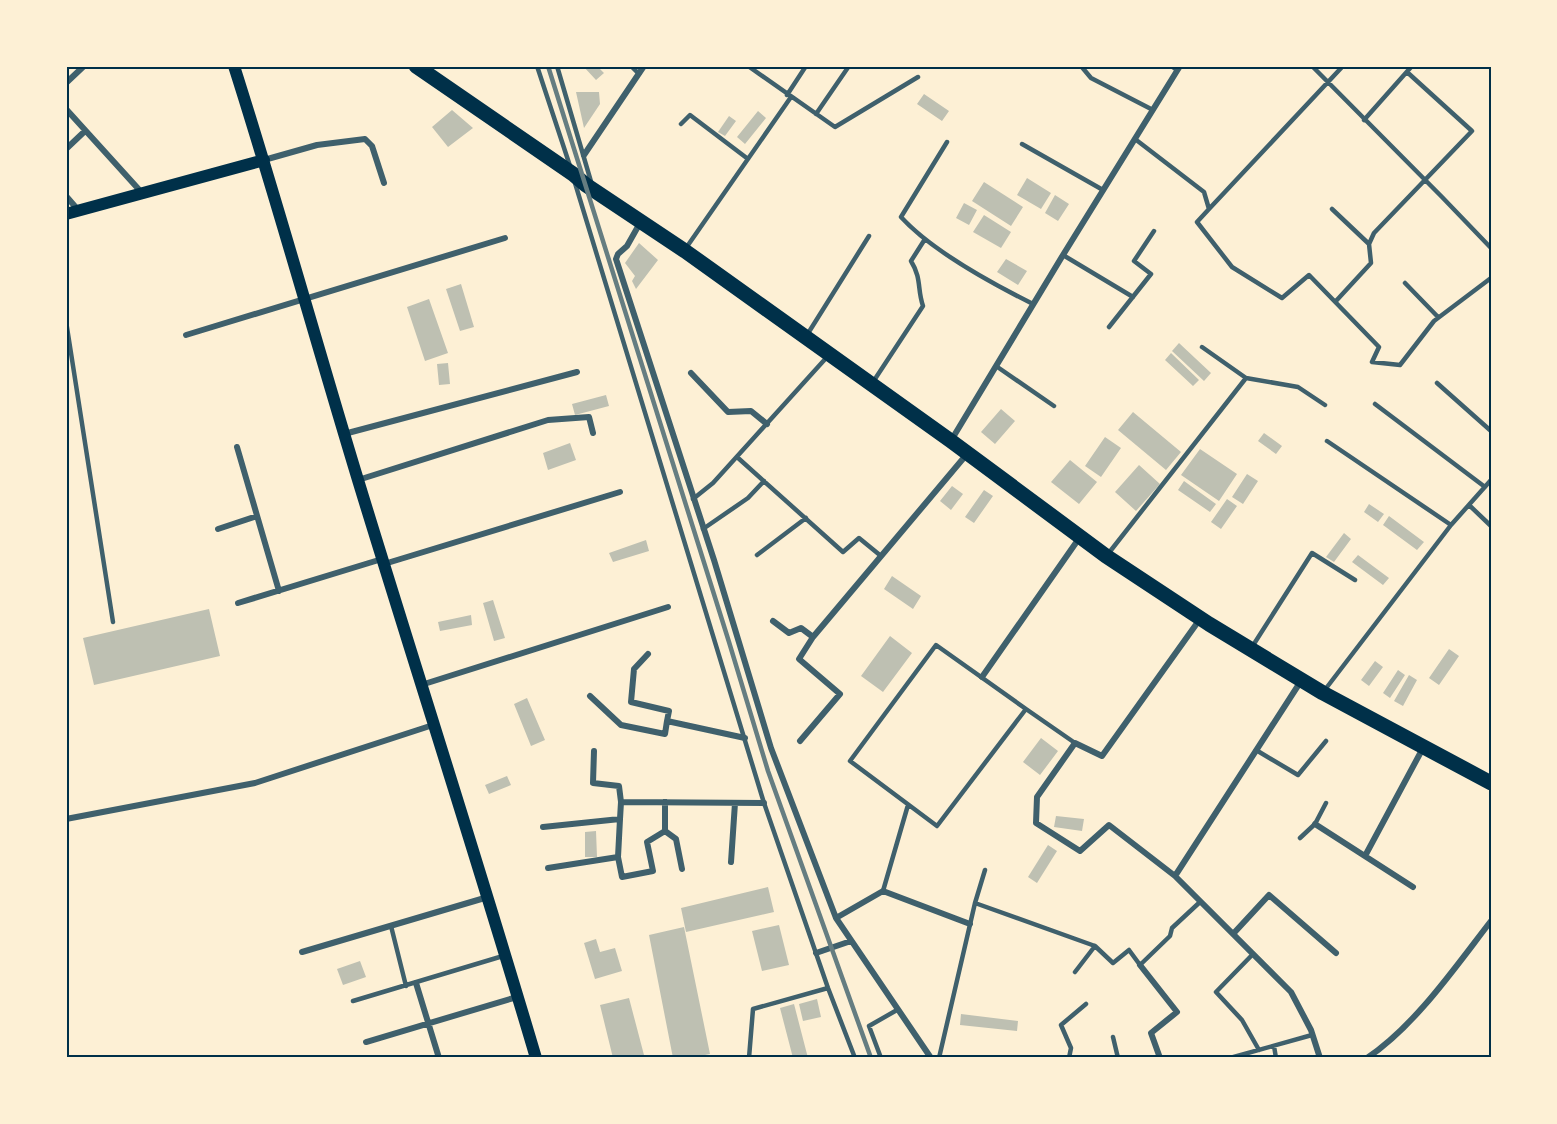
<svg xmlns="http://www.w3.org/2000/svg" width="1557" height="1124" font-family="'Open Sans',sans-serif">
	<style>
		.building { fill: #bec0b2 }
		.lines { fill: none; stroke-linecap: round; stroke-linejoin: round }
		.service { stroke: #3f606c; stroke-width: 4.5 }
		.minor { stroke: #3f606c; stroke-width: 6 }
		.secondary { stroke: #003049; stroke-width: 12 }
		.primary { stroke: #003049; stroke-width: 15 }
		.rail { stroke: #657d81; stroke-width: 4.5 }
		.neatline { fill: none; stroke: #003049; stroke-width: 2 }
	</style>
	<rect width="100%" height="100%" fill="#fdf0d5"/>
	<!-- building -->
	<path class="building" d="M583,66h14l7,7 -8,7z
		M576,92h23l1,12 -16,24z
		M924,94l25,17 -7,10 -25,-17z
		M452,110l21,18 -25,19 -16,-20z
		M758,111l8,7 -21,26 -8,-7z
		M729,116l7,5 -11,15 -7,-4z
		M1027,178l24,15 -10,16 -24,-14z
		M984,182l39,25 -12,19 -39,-25z
		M1055,195l14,9 -11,17 -13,-8z
		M964,203l13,7 -8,15 -13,-7z
		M984,215l27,17 -10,16 -28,-16z
		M639,243l19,17 -22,29 -4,-8 3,-5 -10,-13z
		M1006,259l21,12 -9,14 -21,-13z
		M461,284l13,43 -14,4 -14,-42z
		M429,299l19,54 -23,8 -18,-54z
		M1179,343l32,30 -7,8 -32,-30z
		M1171,353l28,27 -6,6 -28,-26z
		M448,363l2,21 -11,1 -2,-21z
		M606,395l3,11 -34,9 -3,-11z
		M1001,409l14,12 -20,23 -14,-12z
		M1133,412l48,40 -15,18 -48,-40z
		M1264,433l18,13 -6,8 -18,-13z
		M1105,437l16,11 -20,29 -16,-11z
		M570,443l6,17 -28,10 -5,-17z
		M1200,449l37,25 -18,27 -38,-26z
		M1070,460l27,22 -18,22 -28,-22z
		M1139,465l21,19 -24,27 -21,-19z
		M1247,474l11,7 -15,23 -11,-7z
		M1184,481l32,23 -6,8 -32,-22z
		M952,486l11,8 -12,16 -11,-9z
		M984,490l9,6 -19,27 -9,-6z
		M1227,499l10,7 -16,23 -10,-7z
		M1369,504l15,10 -6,8 -14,-10z
		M1389,516l35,26 -7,8 -34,-25z
		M1344,533l7,6 -17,23 -8,-5z
		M646,540l3,11 -36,11 -4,-9z
		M1358,555l31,23 -6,7 -31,-23z
		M892,576l29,20 -8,13 -29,-20z
		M493,600l12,38 -11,3 -11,-38z
		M209,609l11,47 -126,29 -11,-47z
		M471,615l1,10 -32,6 -2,-9z
		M890,636l22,17 -29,39 -22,-16z
		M1449,649l10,7 -20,29 -10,-7z
		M1375,661l8,6 -14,19 -8,-6z
		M1398,670l7,5 -15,23 -7,-5z
		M1409,675l8,5 -14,26 -9,-5z
		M527,698l18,42 -14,6 -17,-42z
		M1041,738l17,13 -18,24 -17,-13z
		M507,776l4,9 -22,9 -4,-9z
		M1056,816l28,3 -2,12 -28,-4z
		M596,831l1,26h-12v-25z
		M1048,845l9,6 -20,32 -9,-6z
		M768,887l6,25 -88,20 -5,-24z
		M779,925l10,40 -27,6 -10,-40z
		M684,927l26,127 -20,4h-17l-24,-123z
		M596,939l4,13 15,-4 7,23 -27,8 -11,-36z
		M360,961l6,16 -23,8 -6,-16z
		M629,998l15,57 -12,3h-19l-13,-53z
		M817,999l4,18 -18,4 -4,-17z
		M794,1004l14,54h-15l-13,-50z
		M961,1014l57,7 -1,10 -57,-6z"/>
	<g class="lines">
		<!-- service -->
		<path class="service" d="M537,66l33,100
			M557,66l35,119
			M631,66l8,8
			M748,66l87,61 83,-50
			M1081,66l10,12 62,32
			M1171,66l6,4
			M1312,66l130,131 49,51
			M787,95l19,-29
			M816,114l33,-48
			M1364,120l48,-54
			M681,124l9,-9 58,44
			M1135,139l69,53 5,17 -12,13 35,45 50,31 27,-23 70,72 -7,15 28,3 34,-44 57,-43
			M947,142l-46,75c30,33 92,67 132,87
			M1022,144l81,46
			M575,183l189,620 64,185 27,70
			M1209,209l134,-143
			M1332,209l37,35
			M686,248l105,-151
			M1063,255l70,42
			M1405,283l33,34
			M1336,301l35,-38 -2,-19 5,-11 98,-102 -65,-59
			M66,321l47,301
			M1109,327l42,-53 -17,-13 20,-30
			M807,335l62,-99
			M1202,347l44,31 52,9 27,18
			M996,366l58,40
			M873,382l50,-76c-6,-17 -1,-27 -12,-45l14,-22
			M1437,383l54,48
			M1375,404l110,83
			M1327,441l124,84
			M737,457l106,95 16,-14 22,18
			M693,499l20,-16 114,-126
			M1469,505l22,21
			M703,529l45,-31 16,-17
			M1108,554l138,-176
			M757,555l49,-37
			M936,645l90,64 -89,117 -87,-65z
			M1252,647l60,-94 43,27
			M1324,691l127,-166 40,-45
			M1026,709l49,34
			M1256,750l42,25 28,-34
			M1300,838l15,-14 11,-21
			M883,891l25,-86
			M975,903l120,43 18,17 16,-13 11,15 30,-29 2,-8 28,-26
			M391,926l15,60
			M1253,954l-37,38 26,28 17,30
			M1075,972l20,-26
			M353,1001l150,-45
			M1113,1037l5,21
			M1274,1046l2,12
			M749,1058l4,-49 75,-21
			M881,1058l-12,-32 28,-16
			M939,1058l36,-155 10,-33
			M1069,1058l2,-10 -10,-23 25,-21
			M1230,1058l82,-23"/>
		<!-- minor -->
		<path class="minor" d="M66,83l18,-17
			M66,109l77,85
			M66,149l19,-18
			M584,155l60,-89
			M264,160l53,-15 48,-6 7,7 12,37
			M66,196l13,15
			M640,223l-13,23 -9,8 -2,5 98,301 57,188 65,170 95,140
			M186,335l319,-97
			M691,373l37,39 23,-1 16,13
			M344,434l233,-62
			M952,439l111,-184 117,-189
			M237,447l42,144
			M358,480l190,-60 41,-3 4,16
			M218,529l39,-13
			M384,564l236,-72
			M238,603l144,-44
			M1200,619l-98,137 -27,-13 -38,54 -1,26 44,28 29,-26 66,51 116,116 20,38 9,28
			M773,621l16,12 12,-5 12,9
			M648,654l-14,15 -3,33 38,9 -2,10 78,17
			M982,677l98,-140
			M421,685l247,-78
			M590,696l31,29 44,9 2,-13
			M800,741l40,-47 -41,-35 14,-22 154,-183
			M594,751l-1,32 26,3 2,16
			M665,802v29l11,8 6,30
			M66,819l189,-36 178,-58
			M1315,824l98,63
			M543,827l77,-8 1,-17 143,1
			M1365,856l58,-108
			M618,857l4,20 31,-6 -6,-29 18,-11
			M731,862l4,-59
			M548,868l70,-11 2,-38
			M1175,876l126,-195
			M836,918l47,-27 87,33
			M1233,934l36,-39 67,58
			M302,952l186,-55
			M816,953l35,-12
			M1140,965l37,47 -26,21 9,25
			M416,983l23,75
			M366,1042l151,-45
			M1367,1058c48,-32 89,-92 124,-137"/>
		<!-- secondary -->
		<path class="secondary" d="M234,66c44,138 82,276 124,414 59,193 121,385 178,578
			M66,214l198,-54"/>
		<!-- primary -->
		<path class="primary" d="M416,66l157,108 13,11 99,66 266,190 155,115 103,68 114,69 168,90"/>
		<!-- rail -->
		<path class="rail" d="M548,66l181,576 39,129 103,287"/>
	</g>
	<!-- border -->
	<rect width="1557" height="1124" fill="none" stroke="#fdf0d5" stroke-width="135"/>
	<rect x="68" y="68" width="1422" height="988" class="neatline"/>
</svg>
